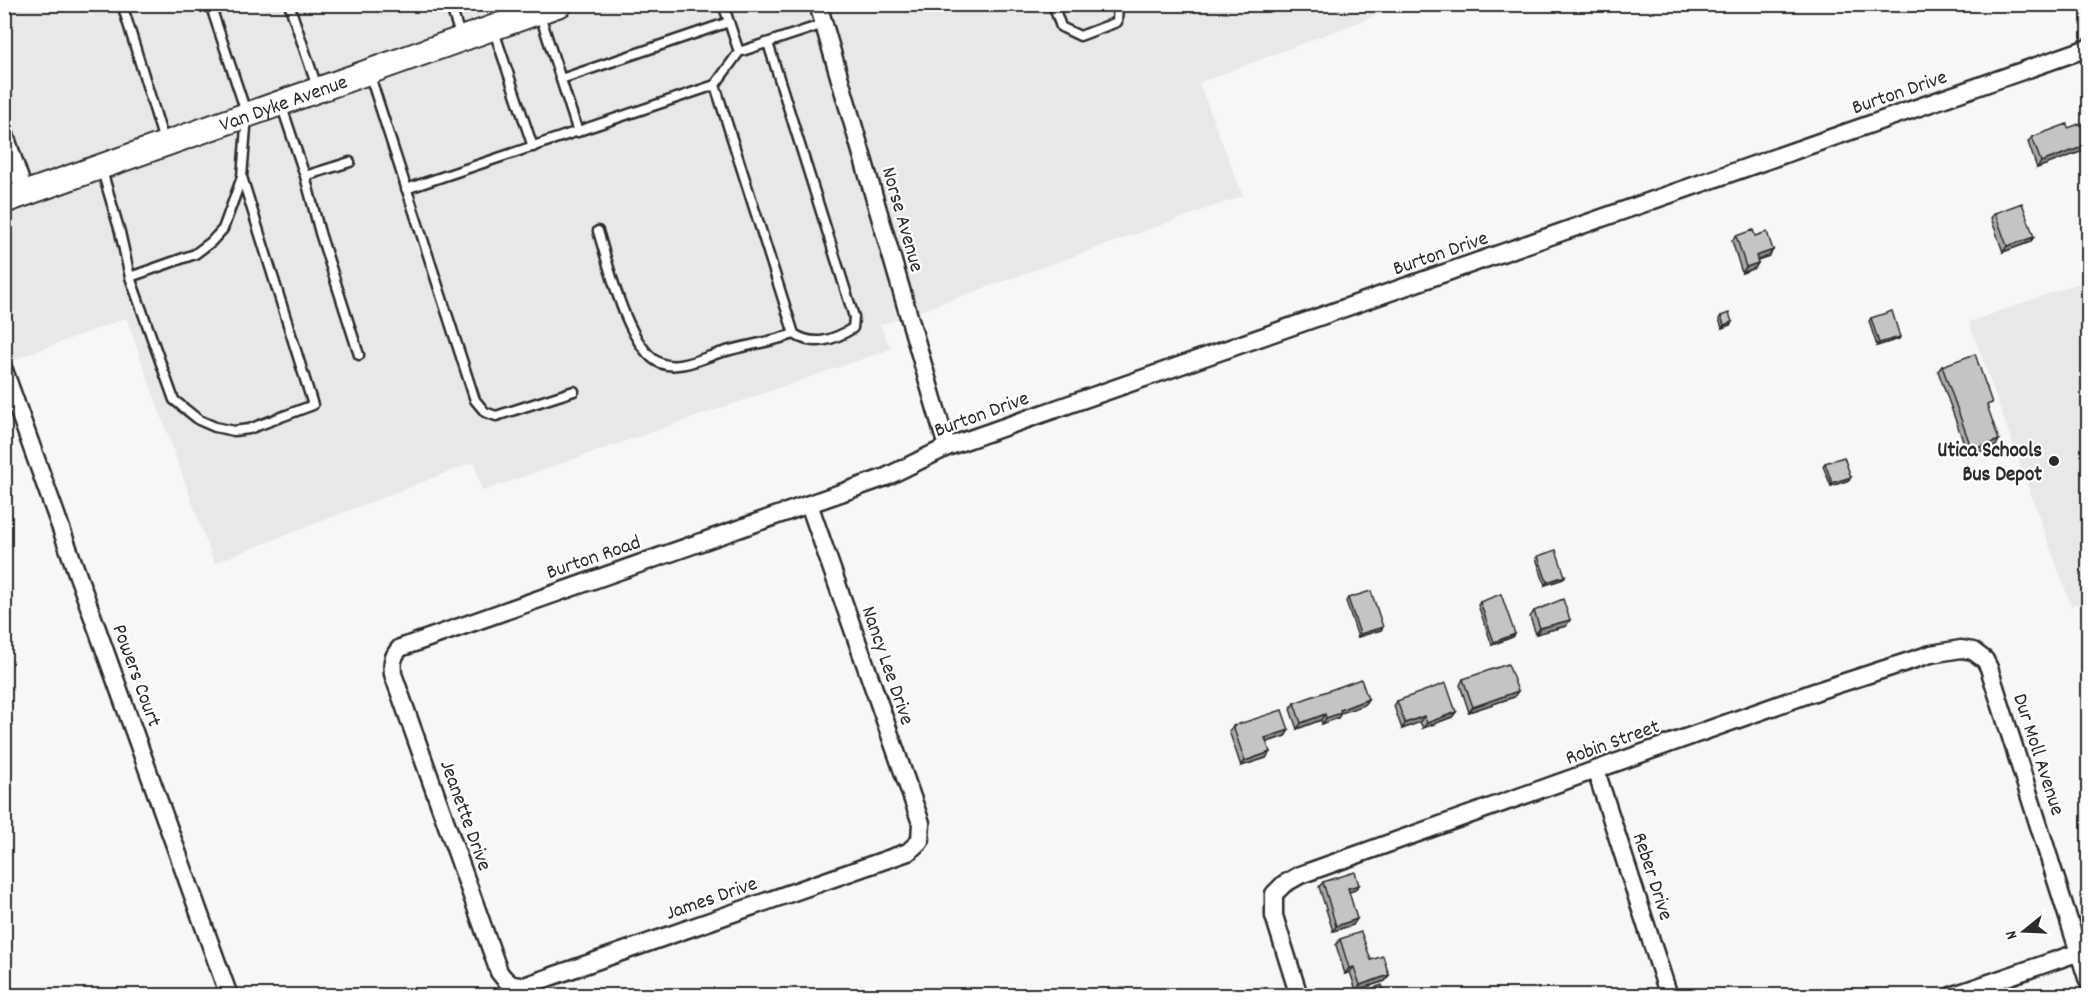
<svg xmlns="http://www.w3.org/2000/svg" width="2093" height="1000" font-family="Dekko,sans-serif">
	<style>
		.built { fill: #e8e8e8 }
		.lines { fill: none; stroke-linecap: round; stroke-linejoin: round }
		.lane-casing { stroke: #2b2b2b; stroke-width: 13 }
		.street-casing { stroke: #2b2b2b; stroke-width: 21 }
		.secondary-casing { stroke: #2b2b2b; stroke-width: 28 }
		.lane { stroke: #fff; stroke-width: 8 }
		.street { stroke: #fff; stroke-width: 16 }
		.secondary { stroke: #fff; stroke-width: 24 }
		.wall { fill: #a9a9a9; stroke: #2b2b2b; stroke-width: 1.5 }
		.shaded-wall { fill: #898989; stroke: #2b2b2b; stroke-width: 1.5 }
		.building { fill: #c4c4c4; stroke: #2b2b2b; stroke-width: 1.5 }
		.poi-dot { fill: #2b2b2b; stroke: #fff; stroke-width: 2 }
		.labels { text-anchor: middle; stroke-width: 4.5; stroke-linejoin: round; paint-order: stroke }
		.street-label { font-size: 21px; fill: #2b2b2b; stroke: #fff }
		.poi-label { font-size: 21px; font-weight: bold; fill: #2b2b2b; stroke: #fff; text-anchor: end }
	</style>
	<rect width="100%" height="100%" fill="#f7f7f7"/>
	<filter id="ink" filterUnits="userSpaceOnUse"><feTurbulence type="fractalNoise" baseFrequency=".0167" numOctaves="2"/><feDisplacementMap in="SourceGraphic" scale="12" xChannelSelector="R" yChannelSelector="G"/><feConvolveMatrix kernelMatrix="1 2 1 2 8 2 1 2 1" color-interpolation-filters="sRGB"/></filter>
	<g filter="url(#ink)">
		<!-- built -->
		<path class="built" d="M5,5h1398l-204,78 44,113 -363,129 11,24 -409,142 -8,-29 -260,101 -88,-245 -121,45z
			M2088,280v320l-17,6 -102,-284z"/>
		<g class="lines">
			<!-- lane casing -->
			<g class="lane-casing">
				<path id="lane" d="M122,4l42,137
					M289,4l28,83
					M450,4l11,34
					M723,4l16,48 85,-28
					M1053,4l8,23 19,9 37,-14 1,-18
					M539,12l39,120
					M494,31l39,116
					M768,43l86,274 -1,11c-19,12 -39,19 -59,6
					M369,73l106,327 10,12 11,4 78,-25
					M561,79l168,-57
					M281,104l24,72 15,57 39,122
					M101,167l19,65 10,45 44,123 25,20 16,7 19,4 15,-2 64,-24 -71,-228
					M305,176l45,-14
					M406,189l309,-104 24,-33
					M598,231c10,32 30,118 62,132 19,8 44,-6 63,-11 24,-7 48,-10 71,-18l-79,-249
					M130,277l65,-23 16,-12 12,-13 19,-52 5,-62 -37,-111"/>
			</g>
			<!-- street casing -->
			<g class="street-casing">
				<path id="street" d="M818,4l129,443
					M4,132l21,62
					M4,370l225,626
					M809,504l112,319 -1,18 -12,11 -381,133c-14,3 -20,-2 -28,-13l-106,-298c-1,-11 -1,-17 7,-26l486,-171 61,-30 1141,-399
					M1596,771l73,225
					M1299,996l-25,-80v-22l10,-10 16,-9 520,-185 111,-36 30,-5 12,2 12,9 4,8 99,313
					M1951,996l129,-44"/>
			</g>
			<!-- secondary casing -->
			<g class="secondary-casing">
				<g id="secondary">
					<path id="s1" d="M4,201l556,-197"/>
				</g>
			</g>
			<!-- lane -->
			<use href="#lane" class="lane"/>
			<!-- street -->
			<use href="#street" class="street"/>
			<!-- secondary -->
			<use href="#secondary" class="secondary"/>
		</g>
		<!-- wall -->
		<path class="wall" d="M2068,128l18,22 -49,18 -9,-26 4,-5z
			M1995,213l39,24 -4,5 -27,10 -12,-34z
			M1736,236h19l18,14 -4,6 -12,4 1,3 -3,5 -13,5 -10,-32z
			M1721,316l9,9 -8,3 -3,-9z
			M1871,318l29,19 -1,2 -22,7 -8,-25z
			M1942,366l46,43 8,37 -28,9 -30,-84z
			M1825,463l24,17 -18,6 -8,-20z
			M1538,556l27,20 -2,3 -18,6 -9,-27z
			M1348,598l33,32 -23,7 -12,-36z
			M1480,602l35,32 -2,3 -21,8 -14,-40z
			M1534,611l32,15 -30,8 -6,-17z
			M1463,679l51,18 -45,15 -9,-27z
			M1368,699l-4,6 -23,8 -3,5 -16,6 -1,-4 -24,9 -7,-20 4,-6z
			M1397,701l59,11 -4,5 -29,11 -3,-6 -18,7 -8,-23z
			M1233,726l56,4 -4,6 -18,6 -1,16 -25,8 -12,-35z
			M1323,882l36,3 -4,5 -6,2 4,33 -20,6 -14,-44z
			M1340,939l31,21 18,15 -4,6 -29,9 -6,-18 -5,2 -9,-29z"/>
		<!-- shaded-wall -->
		<path class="shaded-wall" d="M2088,145l-2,5 -49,18 4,-6z
			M2034,237l-4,5 -27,10 4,-6z
			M1773,250l-4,6 -17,6 4,-6z
			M1758,263l-3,5 -13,5 4,-6z
			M1732,322l-2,3 -8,3 2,-3z
			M1900,337l-1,2 -22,7 2,-3z
			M1999,440l-3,6 -28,9 4,-5z
			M1851,477l-2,3 -18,6 1,-3z
			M1565,576l-2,3 -18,6 2,-3z
			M1570,620l-4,6 -30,8 4,-6z
			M1383,627l-2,3 -23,7 2,-3z
			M1515,634l-2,3 -21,8 2,-3z
			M1518,691l-4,6 -45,15 4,-5z
			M1368,699l-4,6 -23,8 -3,5 -16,6 4,-6 14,-8z
			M1456,712l-4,5 -29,11 4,-5z
			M1325,714l-4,6 -24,9 4,-6z
			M1424,716l-4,6 -18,7 3,-6z
			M1289,730l-4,6 -23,8 3,-6z
			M1270,752l-4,6 -25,8 4,-5z
			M1359,885l-4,5 -11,4 4,-6z
			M1357,919l-4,6 -20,6 3,-5z
			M1354,967l-4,5 -5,2 4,-6z
			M1389,975l-4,6 -29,9 4,-5z"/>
		<!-- building -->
		<path class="building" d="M2082,123l6,18v4l-47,17 -9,-25 35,-13 1,4z
			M2022,203l12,34 -27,9 -12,-33z
			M1753,230l2,6 12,-4 6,18 -17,6 2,7 -12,4 -10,-31z
			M1892,311l8,26 -21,6 -8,-25z
			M1729,313l3,9 -8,3 -3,-9z
			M1975,354l17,49 -5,2 12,35 -27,10 -30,-84z
			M1844,457l7,20 -19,6 -7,-20z
			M1556,550l9,26 -18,6 -9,-26z
			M1371,591l12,36 -23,7 -12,-36z
			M1501,594l14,40 -21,8 -14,-40z
			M1563,599l7,21 -30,8 -6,-17z
			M1508,664l10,27 -45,16 -10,-28z
			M1361,679l7,20 -28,11 1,3 -15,5 -1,-4 -24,9 -7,-20z
			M1446,683l10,29 -29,11 -3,-7 -19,7 -8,-22z
			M1282,710l7,20 -24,8 5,14 -25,9 -12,-35z
			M1355,872l4,13 -11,3 9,31 -21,7 -13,-44z
			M1361,932l10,28 12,-4 6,19 -29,10 -6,-18 -5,1 -9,-29z
			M1382,985l3,11h-26v-3z"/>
	</g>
	<!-- markers -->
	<circle class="poi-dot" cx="2054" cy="461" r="6"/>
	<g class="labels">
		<!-- street labels -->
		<g class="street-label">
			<text transform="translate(1899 91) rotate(-19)" y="7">Burton Drive</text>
			<text dy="7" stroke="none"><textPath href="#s1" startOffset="296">Van Dyke Avenue</textPath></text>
			<text transform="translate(904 219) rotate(74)" y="7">Norse Avenue</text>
			<text transform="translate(1440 252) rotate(-19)" y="7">Burton Drive</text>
			<text transform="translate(981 413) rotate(-20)" y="7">Burton Drive</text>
			<text transform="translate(593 556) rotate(-19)" y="7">Burton Road</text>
			<text transform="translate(889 665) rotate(71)" y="7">Nancy Lee Drive</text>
			<text transform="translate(138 675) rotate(70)" y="7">Powers Court</text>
			<text transform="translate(1612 741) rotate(-20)" y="7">Robin Street</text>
			<text transform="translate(2040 754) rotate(72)" y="7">Dur Moll Avenue</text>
			<text transform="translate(467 815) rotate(70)" y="7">Jeanette Drive</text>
			<text transform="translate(1654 876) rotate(72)" y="7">Reber Drive</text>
			<text transform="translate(711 897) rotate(-19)" y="7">James Drive</text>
		</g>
		<!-- poi labels -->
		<g class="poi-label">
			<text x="2042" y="456">Utica Schools<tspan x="2042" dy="24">Bus Depot</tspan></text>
		</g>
	</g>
	<!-- margin -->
	<rect width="2093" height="1000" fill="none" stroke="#fff" stroke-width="24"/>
	<rect x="12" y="12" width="2069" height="976" fill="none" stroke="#2b2b2b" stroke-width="2" filter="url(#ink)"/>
	<!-- north arrow -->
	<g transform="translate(2024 931) rotate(252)" stroke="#ffffff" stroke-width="4.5" paint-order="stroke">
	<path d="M0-4.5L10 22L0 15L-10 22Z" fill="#2b2b2b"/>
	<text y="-9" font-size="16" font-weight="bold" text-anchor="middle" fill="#2b2b2b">N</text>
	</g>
</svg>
